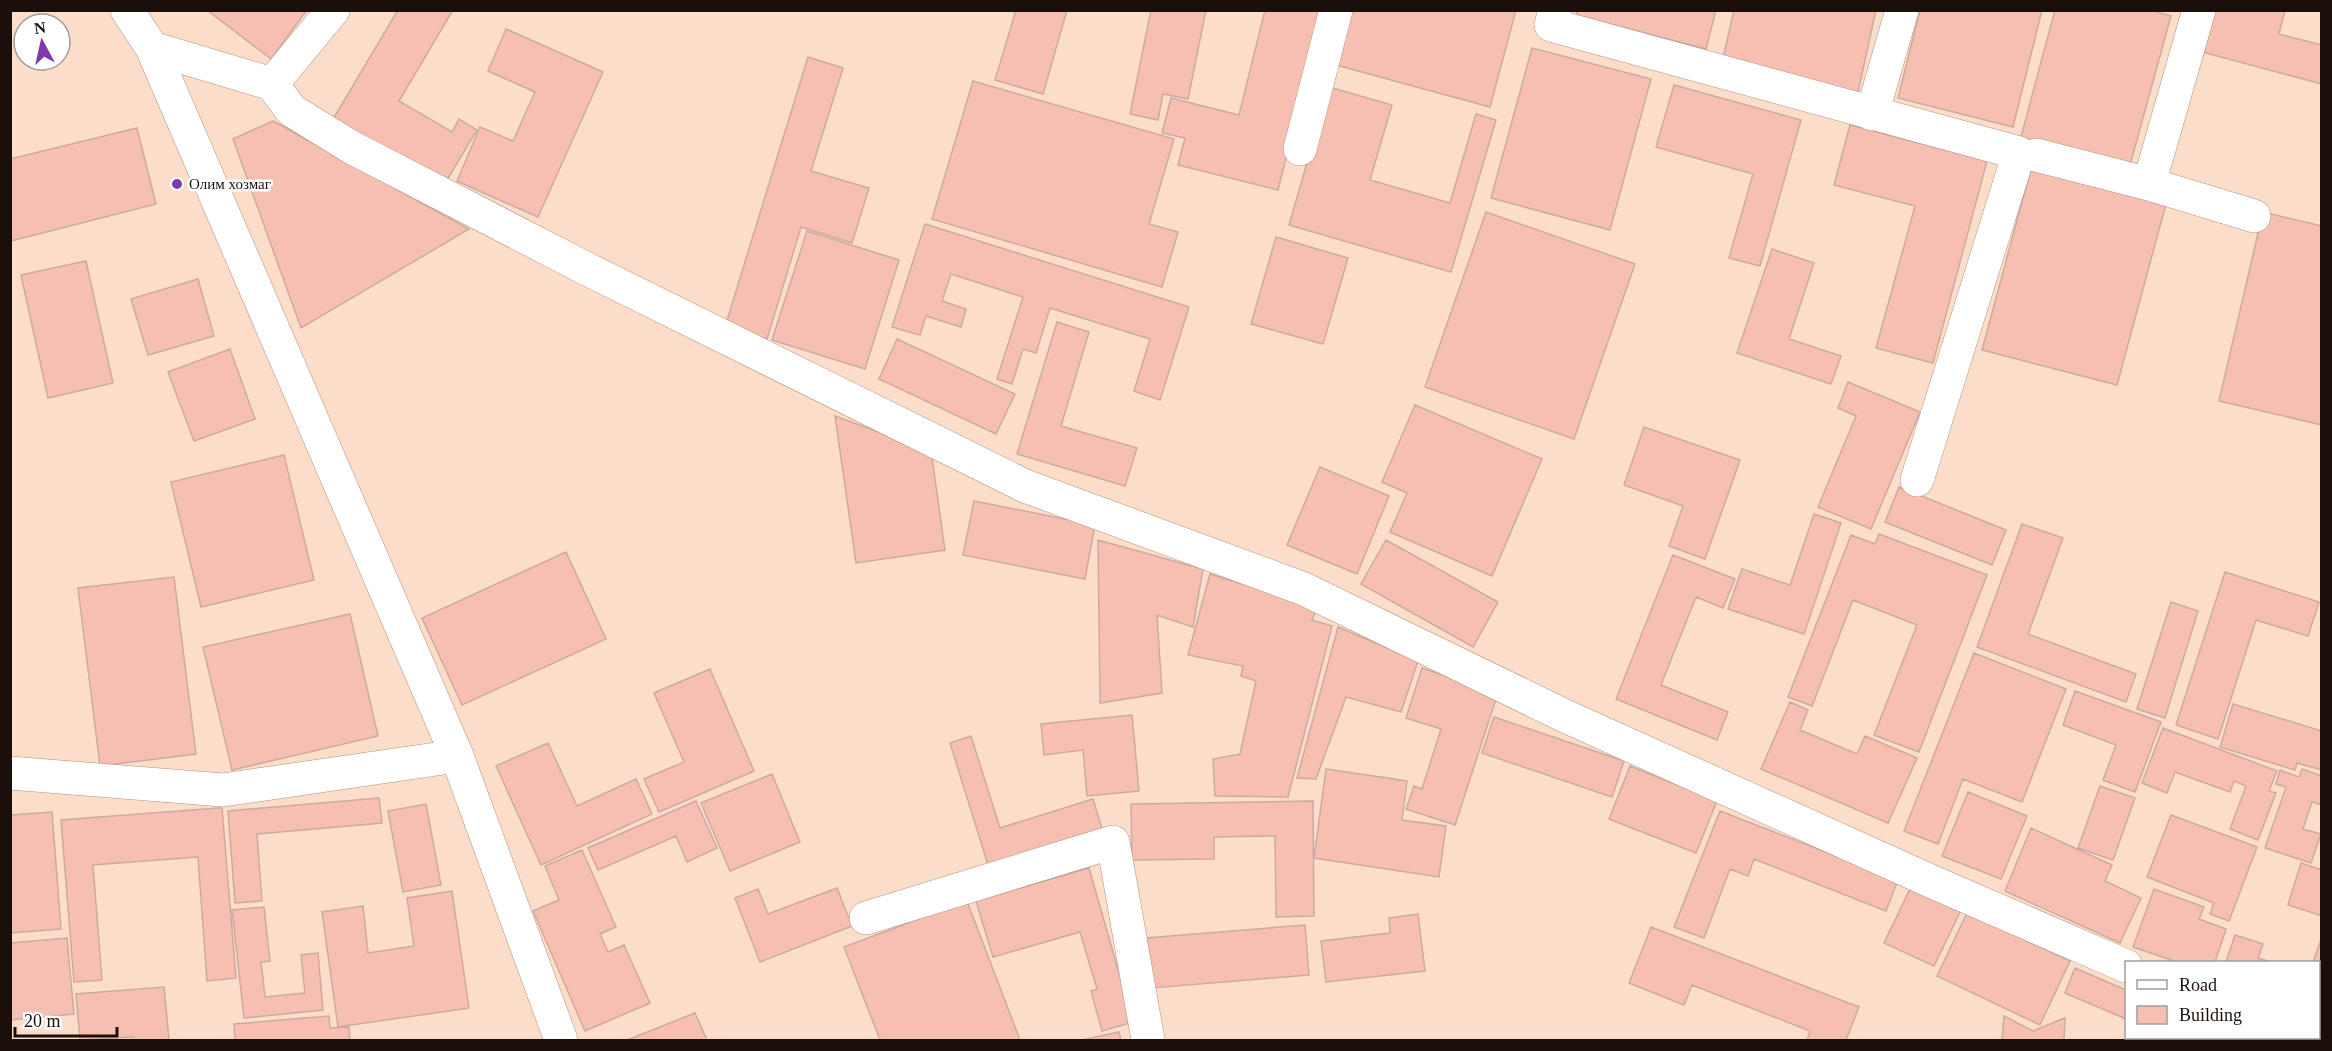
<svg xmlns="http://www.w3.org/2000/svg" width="2332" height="1051" font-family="'Times New Roman',serif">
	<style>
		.building { fill: #f6bfb1; stroke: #cdaaa1; stroke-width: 1.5 }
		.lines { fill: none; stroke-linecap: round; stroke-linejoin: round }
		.street-casing { stroke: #ae9380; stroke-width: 34 }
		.secondary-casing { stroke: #ae9380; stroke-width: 34 }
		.street { stroke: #fff; stroke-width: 33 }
		.secondary { stroke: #fff; stroke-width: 33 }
		.poi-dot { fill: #7d39ad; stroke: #fff; stroke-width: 2 }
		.labels { text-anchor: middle; stroke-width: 5; stroke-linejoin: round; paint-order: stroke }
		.poi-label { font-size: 15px; fill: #1a1009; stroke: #fff; text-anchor: start }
	</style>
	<rect width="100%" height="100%" fill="#fbddc9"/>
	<!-- building -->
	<path class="building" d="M207,10h100l-36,49z
		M398,10h55l-54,91 53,31 7,-13 18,11 -33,55 -111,-66z
		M1016,10h51l-24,84 -48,-14z
		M1151,10h55l-18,89 -25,-5 -5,26 -28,-6z
		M1265,10h58l-45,180 -100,-25 7,-27 -23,-5 9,-35 68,17z
		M1351,10h165l-26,97 -154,-42z
		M1578,10h138l-10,39 -130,-34z
		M1734,10h142l-18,82 -136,-29z
		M1920,10h122l-29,117 -115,-29z
		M2055,10h94l22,6 -41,149 -109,-28z
		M2213,10h72l-6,24 43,11v39l-120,-32z
		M506,29l97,43 -65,145 -81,-36 23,-54 33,14 22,-49 -47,-21z
		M1532,48l119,31 -41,151 -119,-32z
		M808,57l35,11 -32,103 58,17 -17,55 -51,-16 -34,112 -42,-12z
		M973,81l201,58 -25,85 29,8 -16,55 -230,-68z
		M1674,85l127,35 -41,146 -31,-8 24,-84 -97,-27z
		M1329,87l63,18 -22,75 80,23 26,-89 20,6 -45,152 -162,-47z
		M273,121l196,108 -168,99 -68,-189z
		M1850,125l137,36 -54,202 -57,-15 39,-142 -81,-21z
		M137,128l19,76 -145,37 -1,-82z
		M2031,169l135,35 -49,181 -135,-35z
		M1486,212l149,52 -61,175 -149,-52z
		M2263,212l59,14v199l-103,-24z
		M925,224l264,83 -29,93 -26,-9 16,-52 -100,-31 -14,45 -13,-4 -11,35 -15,-5 26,-82 -72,-23 -9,27 24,8 -5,18 -35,-11 -6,19 -28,-8z
		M807,231l92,29 -34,109 -93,-29z
		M1276,237l72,21 -25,86 -72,-20z
		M1772,249l42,14 -25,76 52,17 -10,28 -94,-31z
		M86,261l27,122 -65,15 -27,-123z
		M198,279l16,57 -66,19 -17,-56z
		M1057,322l32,10 -28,94 76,22 -12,38 -108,-32z
		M897,339l118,55 -19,40 -117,-55z
		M230,349l25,70 -61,22 -26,-69z
		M1848,382l72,30 -49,117 -53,-22 38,-91 -18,-8z
		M1415,405l127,54 -50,117 -102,-44 17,-39 -25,-11z
		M835,416l96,35 14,99 -89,13z
		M1644,427l96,33 -35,99 -36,-13 14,-40 -59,-21z
		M284,455l30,125 -113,27 -30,-125z
		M1320,467l69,29 -32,78 -70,-29z
		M1899,487l107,43 -14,35 -107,-43z
		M974,501l121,24 -10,54 -122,-24z
		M1814,514l27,9 -37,111 -76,-25 14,-40 48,16z
		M2022,524l41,14 -35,96 108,40 -10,28 -149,-55z
		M1879,534l108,41 -68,177 -45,-17 43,-110 -64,-25 -41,106 -24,-9 63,-162 24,9z
		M1098,540l105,29 -10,58 -36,-12 5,78 -62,10z
		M1386,540l112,62 -25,45 -112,-63z
		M566,552l40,87 -144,66 -40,-87z
		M1673,555l62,24 -12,29 -27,-11 -35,88 67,27 -11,28 -101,-41z
		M2225,572l94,30 -11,34 -52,-16 -38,119 -42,-14z
		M1210,574l107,33 -5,13 20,6 -44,171 -73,-1 -2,-37 27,-5 16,-73 -15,-5 2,-10 -55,-11z
		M174,577l22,177 -96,12 -22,-178z
		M2171,602l27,9 -33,107 -28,-9z
		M350,614l28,122 -146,34 -29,-123z
		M1338,627l80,34 -17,51 -55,-15 -30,82 -19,-1z
		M1974,653l92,36 -44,113 -59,-23 -25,65 -34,-13z
		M1422,668l76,25 -43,132 -49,-16 8,-23 8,3 19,-60 -35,-11z
		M710,669l44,102 -95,41 -15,-33 40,-17 -30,-69z
		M2075,691l86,31 -26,70 -32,-12 13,-35 -53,-20z
		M1790,702l18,8 -8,20 57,24 8,-18 52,22 -29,65 -127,-54z
		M2233,704l89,27v39l-25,-7 -2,7 -75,-23z
		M1132,715l7,76 -52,5 -4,-46 -39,5 -3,-31z
		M1494,717l130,44 -12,36 -130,-44z
		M2163,728l114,43 -8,20 7,2 -18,47 -28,-11 16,-43 -12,-5 -4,11 -55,-20 -8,21 -25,-10z
		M971,736l29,92 93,-29 10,33 -114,36 -39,-125z
		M548,743l29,63 59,-27 16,35 -111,51 -45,-99z
		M1630,766l87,35 -21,52 -87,-34z
		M1326,769l81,12 -5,39 44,6 -7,51 -125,-19z
		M2302,769l20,7v29l-10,-3 -9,27 18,5 -10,29 -46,-15 21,-61 -10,-3 4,-14 19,7z
		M772,774l28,68 -70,29 -29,-68z
		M2100,786l35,12 -22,62 -35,-12z
		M1968,792l59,24 -26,63 -59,-23z
		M379,798l3,25 -125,11 5,67 -27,2 -7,-92z
		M696,801l21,47 -30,14 -11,-26 -78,34 -10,-22z
		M1313,801l1,115 -38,1 -1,-81 -61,1v22l-82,1 -1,-56z
		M426,804l15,81 -38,7 -15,-81z
		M218,808h4l14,170 -29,3 -9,-124 -105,8 9,115 -28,2 -13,-162z
		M1720,811l178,69 -12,31 -132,-52 -6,17 -18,-7 -26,69 -30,-11z
		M52,812l9,117 -51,4v-118z
		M2171,815l86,32 -28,74 -19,-7 4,-11 -67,-26z
		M2031,828l81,37 -7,16 36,17 -21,45 -115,-52z
		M582,850l34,77 -16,7 8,18 16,-7 26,58 -65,28 -52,-120 26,-11 -14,-34z
		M2301,863l21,7v46l-34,-11z
		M1089,868l44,154 -31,9 -11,-40 6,-2 -17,-57 -87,25 -17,-56z
		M1911,887l50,23 -27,56 -50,-23z
		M837,888l15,38 -92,36 -25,-64 23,-9 10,25z
		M2154,889l50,18 -5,12 27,10 -11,33h-38l-44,-15z
		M452,891l17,117 -131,19 -16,-115 41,-6 5,47 46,-7 -7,-48z
		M967,901l53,139h-140l-36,-93z
		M264,907l6,54 -9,1 4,35 40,-4 -4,-38 17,-2 5,57 -79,8 -12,-108z
		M1967,913l103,48 -30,64 -103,-49z
		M1418,914l7,57 -99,11 -5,-41 69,-8 -1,-15z
		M1305,925l4,50 -158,13 -5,-50z
		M1651,927l208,80 -13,33h-39l3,-9 -118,-46 -8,20 -55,-22z
		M2235,935l28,9 -5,14 13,4h-45z
		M2322,937v81l-4,-1v-55h-5z
		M67,938l7,76 -64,6v-77z
		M2075,968l51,22v29l-61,-26z
		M164,987l5,53h-36v-3l-53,3 -4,-46z
		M695,1013l12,27h-80z
		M329,1016l1,12 19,-1 1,13h-115l-1,-16z
		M2004,1016l29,15 32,-13 -1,22h-62z
		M1119,1032l2,8h-39z
		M2129,1038h59l-1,2h-60z
		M2195,1038h28l6,2h-36z"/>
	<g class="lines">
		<!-- street casing -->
		<g class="street-casing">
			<path id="street" d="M1555,10l-4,15 468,128 -102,327
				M152,48l120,36 61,-74
				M272,84l19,26 60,37 232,120 442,219 279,103 261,127 370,167 191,83
				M1872,114l30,-104
				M1300,149l36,-139
				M2036,155l113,29 50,-174
				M2149,184l105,32
				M10,773l213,17 234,-34
				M866,918l247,-76 35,198
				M2291,1038l7,2"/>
		</g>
		<!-- secondary casing -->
		<g class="secondary-casing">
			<path id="secondary" d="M127,10l25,38 305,708 104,284"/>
		</g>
		<!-- street -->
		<use href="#street" class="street"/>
		<!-- secondary -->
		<use href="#secondary" class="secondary"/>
	</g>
	<!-- markers -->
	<circle class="poi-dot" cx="177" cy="184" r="6"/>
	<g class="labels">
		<!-- poi labels -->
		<g class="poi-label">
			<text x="189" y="189">Олим хозмаг</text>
		</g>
	</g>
	<!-- border -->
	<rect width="2332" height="1051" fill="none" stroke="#1a1009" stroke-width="24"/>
	<!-- legend -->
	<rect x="2125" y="961" width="195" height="78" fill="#ffffff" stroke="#a39f9d" stroke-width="1.5"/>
	<rect x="2137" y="980" width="30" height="9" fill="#ffffff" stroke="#a39f9d" stroke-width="1.5"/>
	<text x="2179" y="991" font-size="18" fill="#1a1009">Road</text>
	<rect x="2137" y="1006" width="30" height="18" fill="#f6bfb1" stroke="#a39f9d" stroke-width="1.5"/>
	<text x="2179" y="1021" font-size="18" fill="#1a1009">Building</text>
	<!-- north arrow -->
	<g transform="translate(42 42) rotate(352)"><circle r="28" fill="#ffffff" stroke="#a39f9d" stroke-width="1.5"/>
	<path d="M0-4.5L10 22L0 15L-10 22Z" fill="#7d39ad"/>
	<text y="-9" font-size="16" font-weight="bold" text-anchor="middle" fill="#1a1009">N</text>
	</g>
	<!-- scale -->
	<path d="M15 1027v9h102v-9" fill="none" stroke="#1a1009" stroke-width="3"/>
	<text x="24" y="1027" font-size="18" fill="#1a1009" stroke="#ffffff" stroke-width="4.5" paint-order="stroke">20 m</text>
</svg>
